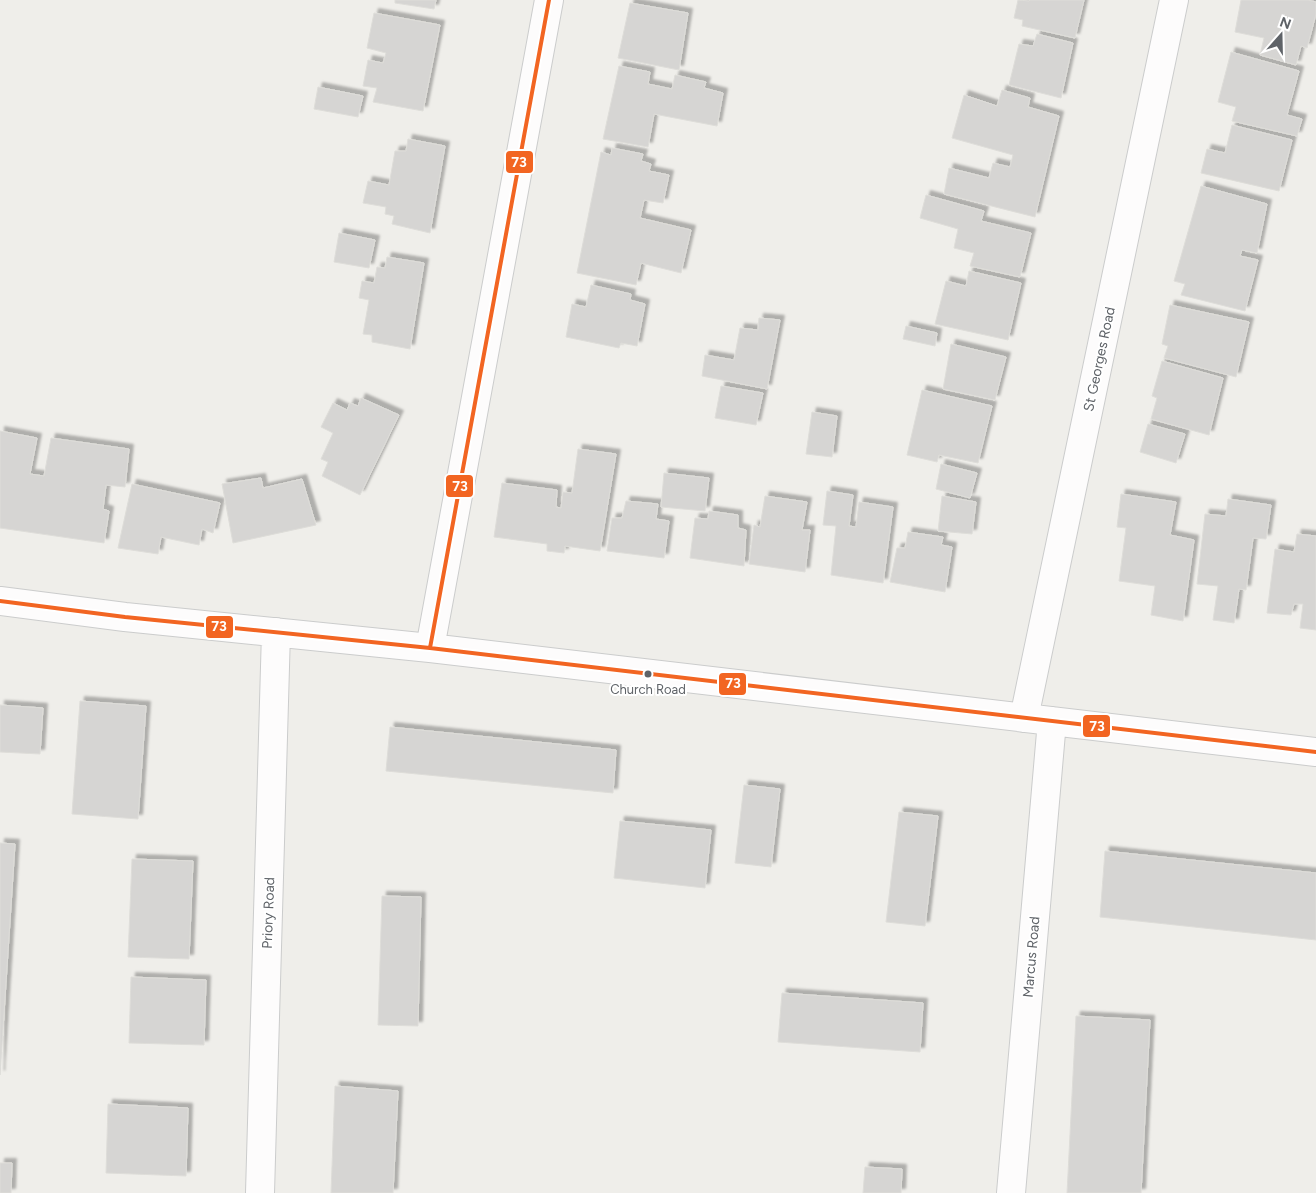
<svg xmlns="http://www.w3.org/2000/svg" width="1316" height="1193" font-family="Figtree,sans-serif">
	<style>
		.building { fill: #d6d5d3; stroke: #deddd9; filter: url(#shadow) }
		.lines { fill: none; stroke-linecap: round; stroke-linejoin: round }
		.minor-casing { stroke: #cbcccc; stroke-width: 30 }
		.minor { stroke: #fdfcfc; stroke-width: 28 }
		.bus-1-casing { stroke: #fff; stroke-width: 8 }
		.bus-1 { stroke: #f26522; stroke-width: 4 }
		.bus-dot { fill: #5f6368; stroke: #fff; stroke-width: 2 }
		.labels { text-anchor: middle; stroke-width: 4; stroke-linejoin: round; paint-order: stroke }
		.bus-label { font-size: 13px; fill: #5f6368; stroke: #fff }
		.street-label { font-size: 14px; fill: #5f6368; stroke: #fff }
		.line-badge { stroke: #fff; stroke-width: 2 }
		.badge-label { font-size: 14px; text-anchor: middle; font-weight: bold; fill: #fff }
	</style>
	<defs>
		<filter id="shadow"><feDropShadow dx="4.5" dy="-4.5" stdDeviation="1" flood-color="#0004"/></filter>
	</defs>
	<rect width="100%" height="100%" fill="#efeeea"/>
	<!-- building -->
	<path class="building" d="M395,0h41l-2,9 -39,-6z
		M1018,0l11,1 1,-1h54l-9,38 -53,-12 1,-6 -9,-2z
		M1241,0h67l8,2v12l-9,34 -6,-2 -5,19 -36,-10 4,-17 -29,-6z
		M630,3l58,10 -9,57 -61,-12z
		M374,13l66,12 -17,86 -50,-9 4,-14 -14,-2 5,-26 15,3 3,-10 -19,-5z
		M1037,34l36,9 -12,55 -52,-13 10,-41 14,2z
		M1231,52l68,19 -12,44 15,4 -5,17 -65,-15 4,-14 -18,-5z
		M619,66l31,6 -2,12 24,5 3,-14 31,7 -2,6 19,5 -6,33 -63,-12 -6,33 -45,-8z
		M318,87l45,9 -5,21 -44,-8z
		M1002,90l28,8 -2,9 31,9 -24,101 -91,-23 5,-26 40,10 4,-15 17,4 3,-12 -61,-17 12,-43 33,11z
		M1232,125l60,15 -13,51 -78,-18 6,-24 18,4z
		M408,139l37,7 -15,87 -38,-9 2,-8 -9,-2 1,-7 -23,-4 5,-22 21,4 6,-34h11z
		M612,148l31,6 -2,7 10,3 -2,7 20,4 -6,28 -19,-3 -4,18 51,12 -10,43 -40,-10 -5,22 -59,-12 24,-121 10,3z
		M1201,186l66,18 -10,49 -15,-3 -2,6 18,4 -13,51 -64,-16 4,-11 -11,-3z
		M926,195l58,16 -3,10 50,12 -11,44 -50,-11 4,-13 -20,-5 4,-19 -38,-11z
		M339,233l36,7 -6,28 -35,-6z
		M387,257l37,6 -14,86 -38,-7v-7l-9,-1 6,-34 -10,-2 3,-17 12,2 3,-16 8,1z
		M969,271l52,12 -13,57 -73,-16 11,-43 20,5z
		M591,285l40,9 -1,6 15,4 -8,42 -16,-3 -2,5 -53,-11 6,-33 14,3z
		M1170,305l79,17 -13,55 -72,-19 4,-12 -6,-2z
		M759,318l21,2 -13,69 -65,-13 3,-21 29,5 6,-32 18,2z
		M906,326l31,7 -2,13 -32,-7z
		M951,344l55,13 -11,43 -52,-11z
		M1162,361l61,17 -14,57 -58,-16 6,-21 -5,-2z
		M721,386l42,7 -7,32 -41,-7z
		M922,390l70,16 -14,57 -39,-8 -2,7 -30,-7z
		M361,398l38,17 -39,80 -38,-19 6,-14 -7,-3 12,-26 -12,-6 12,-24 14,7 3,-7 8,3z
		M812,412l25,4 -5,41 -26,-3z
		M1148,424l37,10 -9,29 -36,-11z
		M0,431l37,7 -7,36 14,2 7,-38 78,11 -4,38 -19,-2 -3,24 6,2 -5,32 -104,-15z
		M578,449l38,5 -16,97 -35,-5 -1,7 -17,-2v-7l-53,-7 8,-54 55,7 -1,17 5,1 2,-16 9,1z
		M941,464l36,9 -7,25 -34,-9z
		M664,473l45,5 -4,33 -44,-4z
		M261,478l2,10 39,-9 14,46 -83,18 -11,-59z
		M132,484l88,19 -7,30 -11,-4 -3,16 -38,-8 -3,17 -40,-6z
		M827,491l26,4 -4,31 7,1 3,-25 34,5 -10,76 -52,-8 5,-49 -13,-1z
		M1121,494l55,8 -6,33 24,5 -11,81 -32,-6 4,-29 -36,-5 7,-53 -9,-1z
		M765,496l42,6 -5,28h8l-5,42 -56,-8 5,-39 6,2z
		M942,496l34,6 -4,32 -34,-3z
		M1228,499l43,6 -5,34 -13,-1 -7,52 -7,-1 -5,34 -21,-3 5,-34 -21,-2 8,-70 21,2z
		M626,501l32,3 -2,15 13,2 -5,37 -57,-7 5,-33h10z
		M709,511l29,4v13l8,2 -2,36 -54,-8 5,-40 13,1z
		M908,532l35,5 -2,8 11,2 -7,45 -55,-10 7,-34h8z
		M1297,534l19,2v94l-16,-2 3,-24h-9l-3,11 -24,-2 8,-64 19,3z
		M80,701l66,5 -8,113 -66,-5z
		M0,705l43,3 -3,46 -40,-2z
		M390,727l226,23 -3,43 -227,-22z
		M744,785l36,4 -9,78 -36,-4z
		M899,812l39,4 -13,110 -39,-4z
		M620,821l91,9 -6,58 -91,-10z
		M0,843l15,1 -15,231z
		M1105,851l211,22v67l-216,-23z
		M132,859l61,2 -4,98 -61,-2z
		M382,896l39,1 -3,129 -40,-1z
		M131,977l75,3 -2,65 -75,-2z
		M782,993l141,10 -3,49 -142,-10z
		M1076,1016l74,4 -9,173h-74z
		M335,1086l63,5 -5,102h-62z
		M108,1104l80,4 -2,68 -80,-3z
		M0,1163h12l-1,30h-11z
		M865,1167l37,2 -1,24h-38z"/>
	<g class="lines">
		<!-- minor casing -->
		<g class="minor-casing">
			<path id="minor" d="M0,601l125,16 305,31 886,104
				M430,648l119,-648
				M1024,718l150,-718
				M260,1193l16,-561
				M1011,1193l41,-472"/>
		</g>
		<!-- minor -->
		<use href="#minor" class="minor"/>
		<!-- bus-1 casing -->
		<g class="bus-1-casing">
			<path id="bus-1" d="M0,601l125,16 305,31 886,104
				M430,648l119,-648"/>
		</g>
		<!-- bus-1 -->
		<use href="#bus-1" class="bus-1"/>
	</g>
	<!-- markers -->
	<circle class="bus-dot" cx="648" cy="674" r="4.5"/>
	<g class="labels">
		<!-- bus labels -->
		<g class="bus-label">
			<text x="648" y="694">Church Road</text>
		</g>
		<!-- street labels -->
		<g class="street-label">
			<text transform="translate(1099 359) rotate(-78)" y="5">St Georges Road</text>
			<text transform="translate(268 913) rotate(-88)" y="5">Priory Road</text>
			<text transform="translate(1031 957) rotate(-85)" y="5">Marcus Road</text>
		</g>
	</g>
	<g class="line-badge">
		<rect x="505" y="150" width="29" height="24" rx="5" fill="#f26522"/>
		<rect x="445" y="474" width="29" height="24" rx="5" fill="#f26522"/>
		<rect x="205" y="615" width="29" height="24" rx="5" fill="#f26522"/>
		<rect x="718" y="672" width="29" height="24" rx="5" fill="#f26522"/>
		<rect x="1082" y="714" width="29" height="24" rx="5" fill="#f26522"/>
	</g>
	<g class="badge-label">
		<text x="519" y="167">73</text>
		<text x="460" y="491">73</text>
		<text x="219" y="631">73</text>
		<text x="733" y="688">73</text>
		<text x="1097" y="731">73</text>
	</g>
	<!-- north arrow -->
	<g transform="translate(1281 35) rotate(20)" stroke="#ffffff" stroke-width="4" paint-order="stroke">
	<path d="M0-4L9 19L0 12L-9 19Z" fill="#5f6368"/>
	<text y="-8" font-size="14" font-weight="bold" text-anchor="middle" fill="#5f6368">N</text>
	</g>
</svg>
